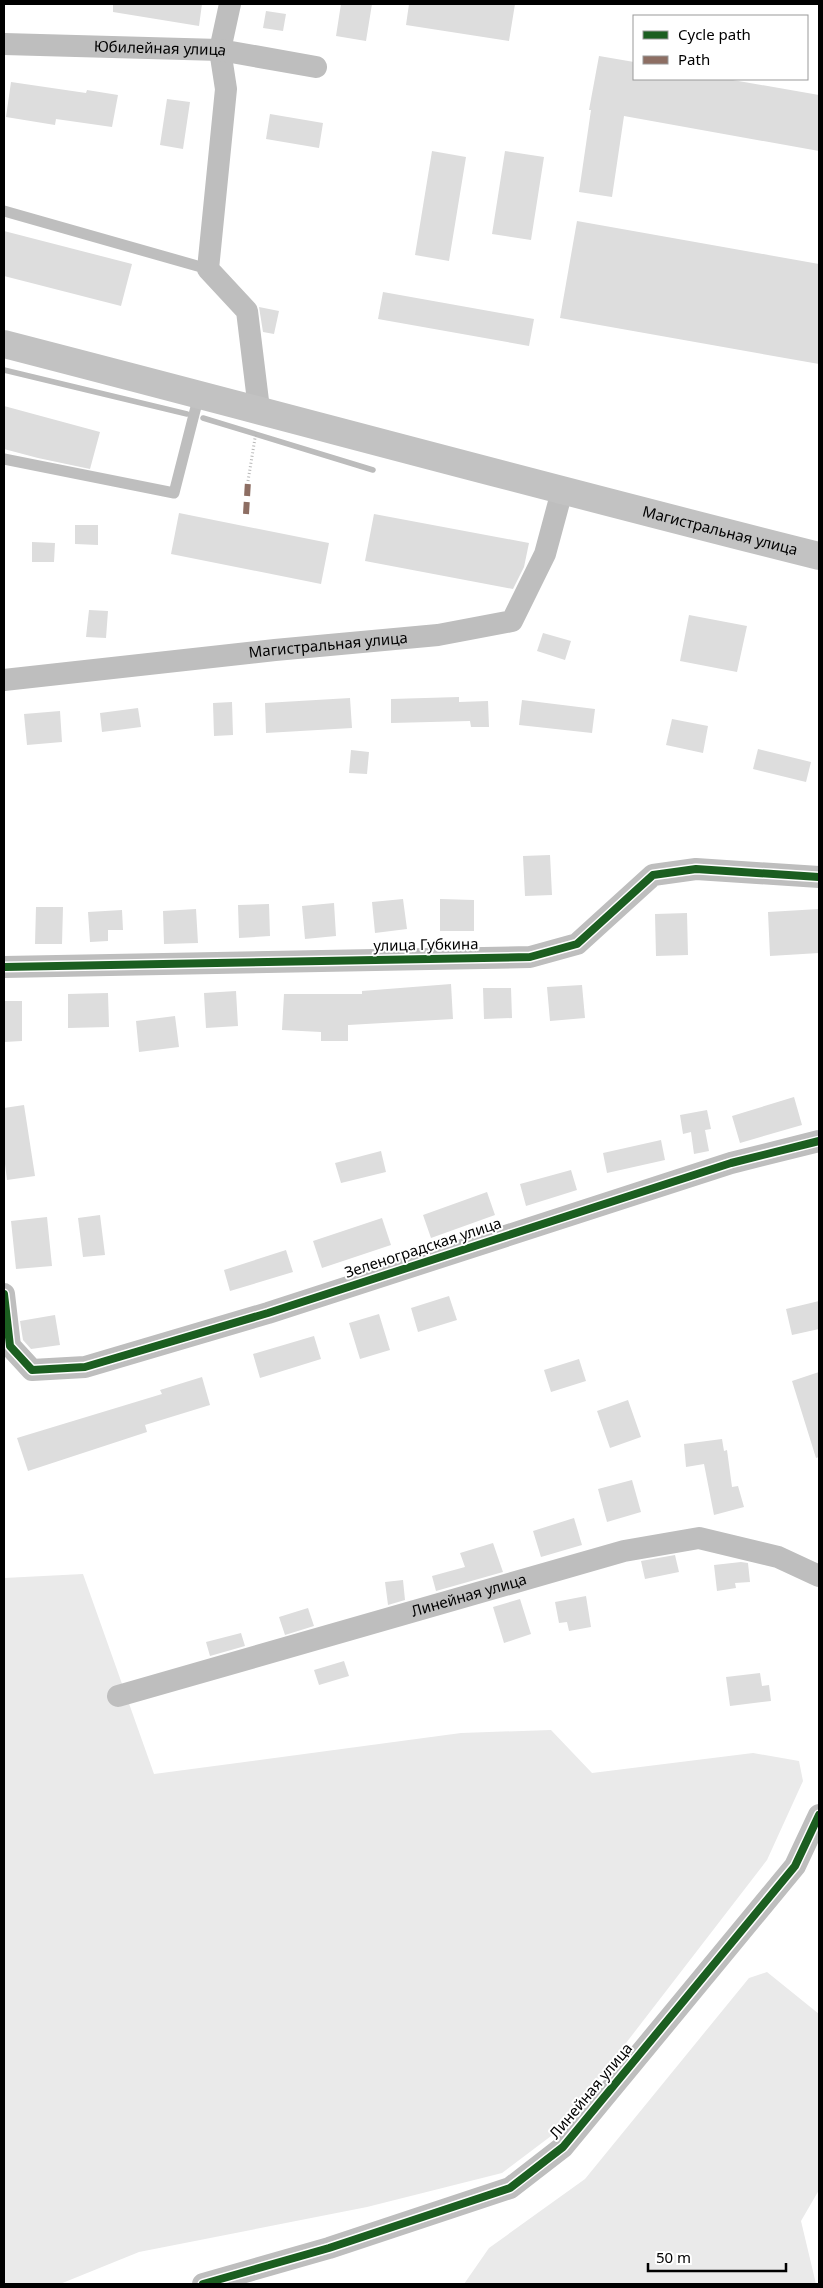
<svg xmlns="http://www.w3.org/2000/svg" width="823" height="2288" font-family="'Noto Sans',sans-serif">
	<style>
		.green { fill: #eaeaea }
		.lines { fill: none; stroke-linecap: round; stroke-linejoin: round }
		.stream { stroke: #bcbcbc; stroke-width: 5.5 }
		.building { fill: #ddd }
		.path { stroke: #b8b8b8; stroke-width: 3; stroke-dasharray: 1 2.5; stroke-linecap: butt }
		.service { stroke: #bebebe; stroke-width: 11 }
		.minor { stroke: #bebebe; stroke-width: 22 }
		.secondary { stroke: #c2c2c2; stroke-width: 28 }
		.quiet { stroke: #8d6e63; stroke-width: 6; stroke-dasharray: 12 6; stroke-linecap: butt }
		.cycleway-casing { stroke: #fff; stroke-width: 11 }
		.cycleway { stroke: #1b5e20; stroke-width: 8 }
		.labels { text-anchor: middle; stroke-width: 4; stroke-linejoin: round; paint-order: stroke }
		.street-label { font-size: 15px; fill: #000; stroke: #fff }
	</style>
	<rect width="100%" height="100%" fill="#fff"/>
	<!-- green -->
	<path class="green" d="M83,1574l71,200 307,-41 90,-3 41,43 161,-20 46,8 4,20 -36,79 -208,270 -57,43 -135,34 -228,45 -79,32h-56v-706z
		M767,1972l52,42v176l-18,31 15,63h-352l25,-36 96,-69 164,-201z"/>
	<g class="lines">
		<!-- stream -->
		<path class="stream" d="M4,370l183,44
			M203,418l170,52"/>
	</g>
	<!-- building -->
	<path class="building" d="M113,4h89l-3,22 -86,-14z
		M341,4h31l-6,37 -30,-5z
		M409,4h106l-6,37 -103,-16z
		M266,11l20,3 -3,17 -20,-3z
		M599,56l35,6v17h93l92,16v56l-195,-35 -12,81 -33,-5 12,-82h-2z
		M11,82l75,11 1,-3 31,5 -6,32 -56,-8 -1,6 -49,-8z
		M167,99l23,3 -7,47 -23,-4z
		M270,114l53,9 -4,25 -53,-9z
		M432,151l34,6 -17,104 -34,-6z
		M505,151l39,6 -13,83 -39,-6z
		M577,221l242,43v100l-259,-46z
		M4,231l128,33 -11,42 -117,-30z
		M383,292l151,27 -5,27 -151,-27z
		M259,307l20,4 -5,23 -11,-2z
		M4,406l96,26 -10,37 -52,-11 -34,-9z
		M179,513l150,30 -8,41 -150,-30z
		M374,514l155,29 -5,24 -11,22 -148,-28z
		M75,525h23v20l-23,-1z
		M32,542l23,1 -1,19h-22z
		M89,610l19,1 -2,27 -20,-1z
		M689,615l58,11 -10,46 -57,-11z
		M543,633l28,8 -6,19 -28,-9z
		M459,697v5l29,-1 1,26h-18l-1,-6 -79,2v-24z
		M350,698l2,30 -86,5 -1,-30z
		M522,700l73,9 -3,24 -73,-8z
		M232,702l1,33 -19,1 -1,-33z
		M138,708l3,19 -39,5 -2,-19z
		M60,711l2,31 -35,3 -3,-31z
		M672,719l36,7 -5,27 -37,-8z
		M758,749l53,13 -5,20 -53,-13z
		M351,750l18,2 -2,22 -18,-1z
		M550,855l2,40 -27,1 -2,-40z
		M403,899l4,30 -32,4 -3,-31z
		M440,899l34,1v31h-34z
		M334,903l2,33 -31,3 -3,-33z
		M269,904l1,32 -31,2 -1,-33z
		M36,907h27l-1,37h-27z
		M196,909l2,34 -34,1 -1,-33z
		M819,909v44l-49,3 -2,-44z
		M122,910l1,20h-15v11l-18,1 -2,-30z
		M687,913l1,42 -32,1 -1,-42z
		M451,984l2,35 -105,6v16h-27v-9l-39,-2 2,-36h78v-3z
		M582,985l3,33 -35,3 -3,-34z
		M483,988h28l1,30 -28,1z
		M236,991l2,35 -32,2 -2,-35z
		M108,993l1,34 -41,1v-34z
		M4,1001h18v40l-18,1z
		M175,1016l4,31 -40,5 -3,-31z
		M794,1097l8,28 -62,18 -8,-27z
		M24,1105l11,71 -28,4 -3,-24v-48z
		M707,1110l4,19 -6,1 4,21 -15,3 -3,-22 -8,2 -3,-19z
		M661,1140l4,20 -58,13 -4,-20z
		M381,1151l5,21 -45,11 -6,-20z
		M571,1170l6,20 -51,16 -6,-22z
		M487,1192l8,23 -64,23 -8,-23z
		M100,1215l5,40 -22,2 -5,-39z
		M47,1217l5,49 -36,3 -5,-48z
		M382,1218l9,27 -69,23 -9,-27z
		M286,1250l7,22 -63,19 -6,-21z
		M449,1296l8,24 -39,12 -7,-24z
		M819,1301v28l-27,6 -6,-26z
		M379,1314l11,36 -30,9 -11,-36z
		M55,1315l5,30 -29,4 -8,-9 -3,-19z
		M314,1336l7,23 -61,19 -7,-24z
		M579,1359l7,22 -35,11 -7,-22z
		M819,1372v85l-3,1 -24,-77z
		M202,1377l8,28 -65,20 2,7 -119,39 -11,-33 145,-44 -2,-4z
		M628,1400l13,37 -31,11 -13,-37z
		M722,1439l2,12 3,-1 5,37 6,-1 6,21 -30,8 -10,-51 -18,3 -2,-23z
		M632,1480l9,32 -34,10 -9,-33z
		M574,1518l8,27 -41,12 -8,-26z
		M493,1543l10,29 -67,19 -4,-15 33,-9 -5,-14z
		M675,1555l4,17 -34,7 -4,-18z
		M741,1562l7,1 2,19 -15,1 1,5 -19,3 -3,-26z
		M403,1580l2,20 -17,5 -3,-23z
		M586,1596l5,31 -22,4 -2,-9 -8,1 -4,-21z
		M520,1599l11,35 -27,9 -11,-36z
		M308,1608l6,18 -29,9 -6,-18z
		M241,1633l4,13 -35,10 -4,-14z
		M344,1661l5,15 -30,9 -5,-15z
		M760,1673l2,13 7,-1 2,16 -41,5 -4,-29z"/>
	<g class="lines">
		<!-- path -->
		<path class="path" d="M248,481l8,-49"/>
		<!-- service -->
		<path class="service" d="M4,211l204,58
			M4,459l170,34 25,-98"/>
		<!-- minor -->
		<g class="minor">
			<path d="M230,4l-10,46 6,39 -18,180 39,42 12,98"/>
			<path id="s1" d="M4,44l216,6 96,17"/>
			<path id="s2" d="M4,680l271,-30 163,-15 74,-14 33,-67 17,-63"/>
			<path d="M4,967l526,-10 47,-13 76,-69 43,-6 123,8"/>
			<path d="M4,1294l6,52 22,24 53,-3 183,-54 463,-150 88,-22"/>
			<path id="s3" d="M118,1696l506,-145 75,-13 79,19 41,19"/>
			<path d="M203,2284l126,-36 181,-60 53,-41 232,-281 24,-51"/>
		</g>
		<!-- secondary -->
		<path class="secondary" id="s4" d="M4,344c272,70 543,144 815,212"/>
		<!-- quiet -->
		<path class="quiet" d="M246,514l2,-33"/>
		<!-- cycleway casing -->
		<g class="cycleway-casing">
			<path id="cycleway" d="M4,967l526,-10 47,-13 76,-69 43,-6 123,8
				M4,1294l6,52 22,24 53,-3 183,-54 463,-150 88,-22
				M203,2284l126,-36 181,-60 53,-41 232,-281 24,-51"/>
		</g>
		<!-- cycleway -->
		<use href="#cycleway" class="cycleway"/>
	</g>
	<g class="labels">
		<!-- street labels -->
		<g class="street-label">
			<text dy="5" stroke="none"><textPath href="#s1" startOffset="156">Юбилейная улица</textPath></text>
			<text dy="5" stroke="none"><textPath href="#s4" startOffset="740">Магистральная улица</textPath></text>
			<text dy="5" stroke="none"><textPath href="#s2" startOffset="326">Магистральная улица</textPath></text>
			<text transform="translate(426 945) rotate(-1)" y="5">улица Губкина</text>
			<text transform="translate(423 1248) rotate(-18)" y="5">Зеленоградская улица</text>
			<text dy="5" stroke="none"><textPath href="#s3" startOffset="365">Линейная улица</textPath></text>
			<text transform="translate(591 2091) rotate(-50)" y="5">Линейная улица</text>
		</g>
	</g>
	<!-- border -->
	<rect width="823" height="2288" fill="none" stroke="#000000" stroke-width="10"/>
	<!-- legend -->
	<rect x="633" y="15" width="175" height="65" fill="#ffffff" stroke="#999999"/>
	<rect x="643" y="31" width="25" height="8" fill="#1b5e20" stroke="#999999"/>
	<text x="678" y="40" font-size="15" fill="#000000">Cycle path</text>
	<rect x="643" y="56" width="25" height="8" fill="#8d6e63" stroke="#999999"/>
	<text x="678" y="65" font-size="15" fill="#000000">Path</text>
	<!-- scale -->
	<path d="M648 2263v8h138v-8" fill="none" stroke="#000000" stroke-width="2.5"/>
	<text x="656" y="2263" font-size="15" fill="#000000" stroke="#ffffff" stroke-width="4" paint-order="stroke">50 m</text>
</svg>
